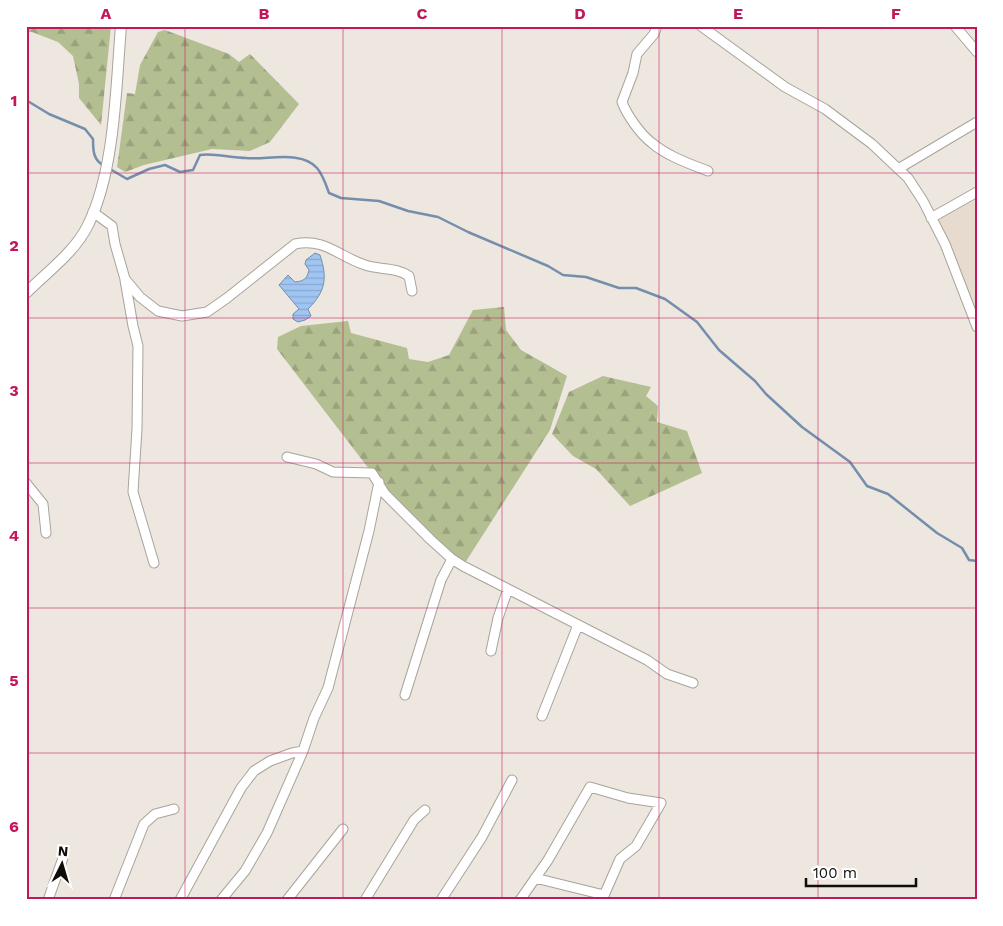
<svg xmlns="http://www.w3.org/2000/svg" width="1003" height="926" font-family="'Work Sans',sans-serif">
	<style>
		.built { fill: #e6dbce }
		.forest { fill: url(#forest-firs) }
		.water { fill: url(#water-rules); stroke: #748eac }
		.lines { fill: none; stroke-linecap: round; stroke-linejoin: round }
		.stream { stroke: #748eac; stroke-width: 2.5 }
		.minor-casing { stroke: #a8a39c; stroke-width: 11 }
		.tertiary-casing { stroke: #a8a39c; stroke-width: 12 }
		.minor { stroke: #fff; stroke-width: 9 }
		.tertiary { stroke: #fff; stroke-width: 10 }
		.grid { fill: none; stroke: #c2185b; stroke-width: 1; stroke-opacity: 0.55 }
		.neatline { fill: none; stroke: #c2185b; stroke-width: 2 }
		.grid-label { font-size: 16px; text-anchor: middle; font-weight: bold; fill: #c2185b }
	</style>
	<defs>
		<pattern id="forest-firs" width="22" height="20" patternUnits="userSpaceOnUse" patternTransform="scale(1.25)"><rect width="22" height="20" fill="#b3be91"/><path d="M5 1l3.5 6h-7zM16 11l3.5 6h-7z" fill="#99a27c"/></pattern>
		<pattern id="water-rules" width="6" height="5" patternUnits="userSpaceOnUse" patternTransform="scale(1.25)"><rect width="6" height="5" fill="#a0c5f2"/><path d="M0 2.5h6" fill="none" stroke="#89a8ce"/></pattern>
	</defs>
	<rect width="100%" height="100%" fill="#ede7e0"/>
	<!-- built -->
	<path class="built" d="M977,192v135l-46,-109z"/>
	<!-- forest -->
	<path class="forest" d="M26,26h85l-10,99 -22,-27v-14l-6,-28 -15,-14 -26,-10h-6z
		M165,30l64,24 10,8 11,-8 49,50 -29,38 -20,9 -38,-2 -68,16 -19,7 -8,-5 10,-74 8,1 5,-29 18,-33z
		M504,307l2,23 15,20 46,26 -17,54 -87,136 -10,-7 -74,-77 -102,-133 1,-12 23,-11 47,-5 3,12 56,15 2,11 19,3 21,-7 24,-45z
		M603,376l48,11 -5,9 12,10 -1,16 30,9 15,42 -72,33 -34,-37 -23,-13 -21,-22 17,-42z"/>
	<!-- water -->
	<path class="water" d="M315,253l5,2c8,24 5,37 -12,54l3,7 -6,4 -7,2 -5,-3v-5l6,-5 -20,-24 9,-10 7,7c9,-1 12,-3 14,-12l-4,-6 1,-4z"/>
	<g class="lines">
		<!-- stream -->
		<path class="stream" d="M26,100l23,14 36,15 8,10c0,11 0,22 12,27
			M110,169l17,10 22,-10 16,-4 15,7 13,-2 7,-15c15,-2 31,3 46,3 21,2 56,-8 71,10 6,7 9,17 12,25l12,5 38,3 29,10 30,6 30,15 80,34 15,9 23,2 33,11h17l29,11 32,23 22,28 36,31 11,13 36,33 48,35 17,24 21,8 49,39 25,15 7,12 8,1"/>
		<!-- minor casing -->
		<g class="minor-casing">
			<path id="minor" d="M657,26l-3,8 -17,20 -4,19 -11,29c5,13 18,32 30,41 15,13 38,21 56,28
				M701,26l84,61 40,22 47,35 36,34 15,23 22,43 32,83
				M955,26l22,26
				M898,169l79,-47
				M93,212l19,14 3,18 10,35 15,18 18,14 24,5 25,-4 20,-14 68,-54c30,-6 43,12 70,21 15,5 31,2 44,11l3,15
				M931,218l46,-26
				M125,280l8,46 5,20 -1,83 -4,63 21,71
				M287,457l29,7 17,8 39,1 13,21 46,46 21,19 11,7 184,94 20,14 26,9
				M26,483l17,21 3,29
				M491,651l7,-33 10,-29
				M405,695l36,-115 11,-21
				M542,716l36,-91
				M535,878l69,17
				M48,900l15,-42
				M114,900l30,-76 11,-10 19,-5
				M180,900l61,-112 13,-17 16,-10 22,-8 11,-2
				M221,900l24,-29 22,-38 36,-82 11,-33 14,-30 41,-157 10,-49
				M287,900l56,-71
				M365,900l49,-80 11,-10
				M441,900l41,-63 30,-57
				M520,900l28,-40 42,-73 38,11 33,5 -25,43 -16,13 -18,41"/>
		</g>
		<!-- tertiary casing -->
		<g class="tertiary-casing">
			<path id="tertiary" d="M26,293c21,-21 49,-41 62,-68 27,-54 28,-139 33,-199"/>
		</g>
		<!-- minor -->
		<use href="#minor" class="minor"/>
		<!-- tertiary -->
		<use href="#tertiary" class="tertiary"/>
	</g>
	<!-- grid -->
	<path class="grid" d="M185,26v874M343,26v874M502,26v874M659,26v874M818,26v874M26,173h951M26,318h951M26,463h951M26,608h951M26,753h951"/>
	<!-- border -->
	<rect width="1003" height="926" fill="none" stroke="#ffffff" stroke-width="55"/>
	<!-- north arrow -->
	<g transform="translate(62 864) rotate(5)" stroke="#ffffff" stroke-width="4" paint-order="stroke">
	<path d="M0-4L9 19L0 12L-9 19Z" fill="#0f0d0a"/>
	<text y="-8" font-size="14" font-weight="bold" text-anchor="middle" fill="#0f0d0a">N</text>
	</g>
	<!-- scale -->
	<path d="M806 878v8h110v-8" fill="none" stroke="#0f0d0a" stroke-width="2.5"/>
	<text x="813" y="878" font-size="15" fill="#0f0d0a" stroke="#ffffff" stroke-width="4" paint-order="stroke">100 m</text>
	<rect x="28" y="28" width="948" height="870" class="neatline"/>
	<g class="grid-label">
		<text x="106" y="19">A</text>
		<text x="264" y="19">B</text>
		<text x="422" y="19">C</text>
		<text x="580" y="19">D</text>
		<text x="738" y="19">E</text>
		<text x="896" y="19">F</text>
		<text x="14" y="106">1</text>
		<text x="14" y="251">2</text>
		<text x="14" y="396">3</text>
		<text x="14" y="541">4</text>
		<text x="14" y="686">5</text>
		<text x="14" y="832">6</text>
	</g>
</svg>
